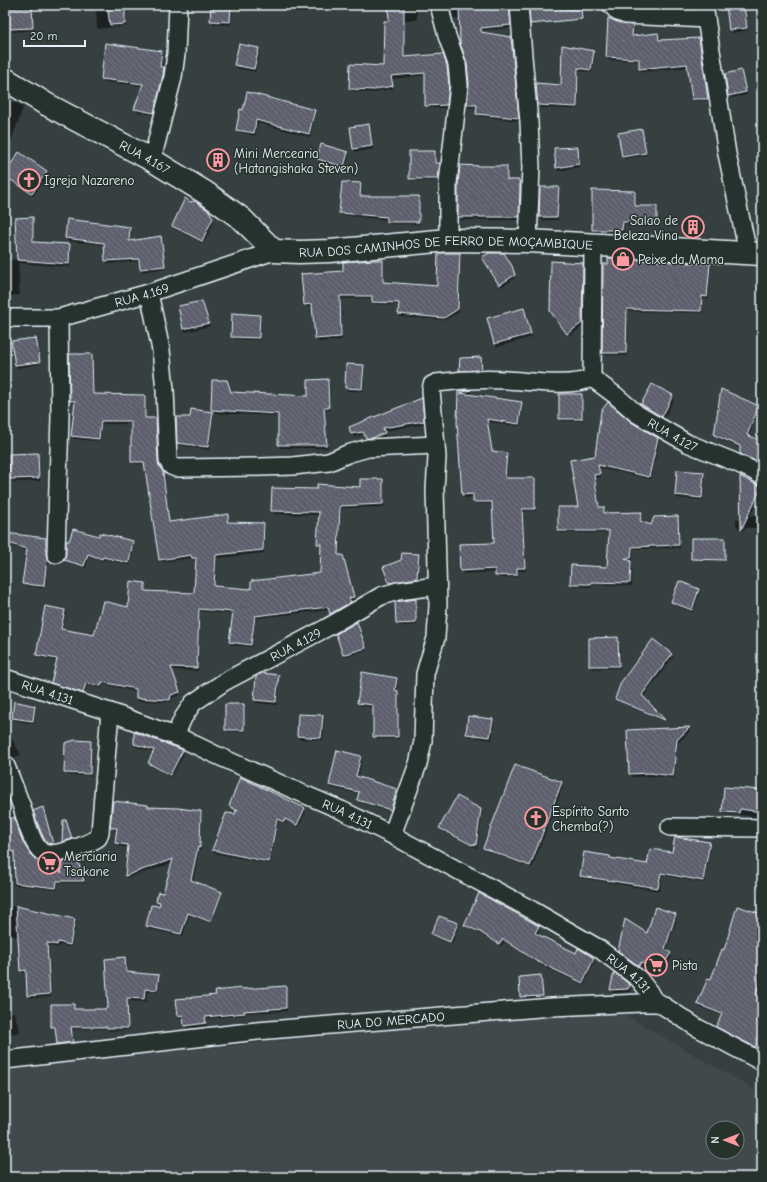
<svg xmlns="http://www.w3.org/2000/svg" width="767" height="1182" font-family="'Comic Neue',sans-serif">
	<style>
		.built { fill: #42494e; fill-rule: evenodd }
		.shadow { fill: #0007 }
		.building { fill: url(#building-back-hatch); stroke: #e8f1f8 }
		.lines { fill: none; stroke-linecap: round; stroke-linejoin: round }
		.street-casing { stroke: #e8f1f8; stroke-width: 20 }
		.secondary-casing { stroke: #e8f1f8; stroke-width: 25 }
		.street { stroke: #26332d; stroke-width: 17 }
		.secondary { stroke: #26332d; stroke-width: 22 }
		.labels { text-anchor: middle; stroke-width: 3; stroke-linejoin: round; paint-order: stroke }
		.poi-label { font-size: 13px; fill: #e8f1f8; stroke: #26332d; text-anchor: start }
		.street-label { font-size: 13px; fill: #e8f1f8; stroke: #26332d }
	</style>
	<defs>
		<pattern id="building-back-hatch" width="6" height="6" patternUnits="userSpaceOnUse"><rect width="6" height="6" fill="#5d5f6d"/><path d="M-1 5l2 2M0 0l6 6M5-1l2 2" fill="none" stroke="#747683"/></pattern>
	</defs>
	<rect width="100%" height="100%" fill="#364040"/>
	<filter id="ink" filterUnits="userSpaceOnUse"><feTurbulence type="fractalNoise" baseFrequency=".025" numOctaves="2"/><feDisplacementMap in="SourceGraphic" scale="8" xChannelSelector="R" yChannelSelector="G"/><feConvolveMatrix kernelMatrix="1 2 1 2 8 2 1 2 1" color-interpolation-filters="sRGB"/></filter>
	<g filter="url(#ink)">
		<!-- built -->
		<path class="built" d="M620,1012l142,82v83h-757v-106l111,-14 299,-29zM713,1128h24v24h-24z"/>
		<!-- shadow -->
		<path class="shadow" d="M5,5h46l1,4 -20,1 2,20 -21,2 -2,-3v-6h-6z
			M95,5h47l-16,3v18l-28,3 -1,-3 -1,-14z
			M212,5h20l-1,20 -18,-1 -2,-3z
			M389,5h28v15h-12v38h39l4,12 2,18 -2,20h-20l-2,-3v-30l-34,4 1,10 -16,2v2l-25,-2 -2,-2 34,-22 6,-45z
			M453,5h58l-1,4 2,19 -30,2v3l29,5 2,3 7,80 -42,-5 -1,-3v-6l-8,1 -1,-3 2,-21 -2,-21 -7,-44h-6l-2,-2z
			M727,5h18l3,25 -16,3 -2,-3z
			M622,25l10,1 2,3 -1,8 25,-3 2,7 38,-2 2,3 9,59h-14l-2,-3 -4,-31 -47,5 -2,-3v-8l-31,-1 -2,-3z
			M106,44l56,8 1,3 -1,13h2l1,3 -10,44 -18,-3 -2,-3 8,-23 -39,-4 -2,-3z
			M563,47l30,5 1,1h-1l-4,19 -10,-1 -1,38 -38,-1 -2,-3 24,-19z
			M258,49l2,3 -5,20 -18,-4 -2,-3z
			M594,54h1l-3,19h-1z
			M742,74l5,21 -16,3 -2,-2z
			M5,99l16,6 2,3 -13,36 -5,-1z
			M241,110l73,1 2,2 -6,24 -52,-14 -3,13 -16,-4 -2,-2z
			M369,125l1,3 3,21 -17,3 -2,-3 -3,-21z
			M642,131l1,2 4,22 -23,4 -1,-2z
			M577,148l2,3 1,16 -22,4 -1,-3 -2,-19z
			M762,151v68l-3,-67z
			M434,152l2,3v9h4l1,3 -1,14h-28l-2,-3z
			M20,153l27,19 1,3 -15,21 -27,-19 -1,-2z
			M347,153l2,3 -4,13 -26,-7 -1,-3z
			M507,167l1,3v11h10l2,3v36h-59l-2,-3z
			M360,184l2,3 -1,10h58l1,3v24h-30l-2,-4 -46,-5 -2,-2z
			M559,188l1,3 -2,29h-16l-2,-3z
			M635,192l1,2v13h21l1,3v14h-34l-1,9 -29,-1 -1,-2z
			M190,203l18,8 6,11 -9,19 -31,-15v2l-1,-2z
			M32,218l2,3v23l35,1 2,3 -1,19 -52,-4 2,32 -15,1v-34l13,-4z
			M129,228l2,3 -1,11 30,-4 2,2 3,28 -22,4 -2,-3 -1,-8 -32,3 -2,-3 -1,-16 -38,-4 -1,-3z
			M174,228l30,15 -30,-14z
			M460,254l1,2 -2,56 -14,8 -45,-3 -1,-3v-9l-25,-1 -1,-2v-4l-32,1 1,41 -24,2 -2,-3 -2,-32h-7l-2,-3 39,-32 39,-11 1,3v19l54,4z
			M484,257l29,13 2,8 -14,9z
			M582,264l2,2 -1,60 -13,10 -17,-22z
			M604,265h105l2,2 -3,32h-5l-1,14 -74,-2 -1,45 -22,-1 -2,-2z
			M202,302l8,24 -24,6 -2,-3 -4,-23z
			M525,312l7,25 -35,10 -9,-29z
			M260,316l1,2 -1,22 -26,-1 -2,-2z
			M35,339l2,3 3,22 -23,4 -1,-3 -3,-23z
			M92,355l1,3 1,37 50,1 2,3v20h10l1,3 2,43 6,11 4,46 59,-7 1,2h-2l-2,9 2,1 2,-10v6l35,1 1,3 -1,26 -47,5 -2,29 37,3 69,-16 1,-28h-2l-2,-2 2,-29 -46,-1 -2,-3 1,-22 45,1 43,-2 21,-8 2,2v25l-43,1 -2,48 5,3 11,41 -5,1 1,4 -19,11 -2,-6 -74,8 -4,29 -21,-2 -1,-3 3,-28 -33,-3 -2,60 -27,-1 9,25 -8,3 -1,4 -33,-1 -1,-3v-6l-34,-8 -1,4 -15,-3 -3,10 -30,-10 -2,-3 5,-21 -19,-4 -1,-2 27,-44 2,3 -4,17 32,5 35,-28 16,-24 1,3v5l49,2 2,-34 -3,1 -1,-3 -31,4 -2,-2 -14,-96h-12l-2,-2v-38h-30l-2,17 -26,-2 -2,-3 4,-33 -4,1 -1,-3z
			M481,358l1,3 1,11 -21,1 -2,-3z
			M363,366l2,2 -2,23h-16l-1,-3z
			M328,380l2,3v27h-5l3,38h-48l-1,-3v-29l-67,-3 2,2 -5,35 -29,-5 -2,-3 13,-24 1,-8 22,3 -2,-3 1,-29 18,12 78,4z
			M470,391l2,2 -7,2 56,8 2,3 -3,20 -32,-4 4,30 15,2 1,3 -2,22h28l2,3v29h-13l3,60h-8v6l-20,1 -2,-6 -33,2 -2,-3 34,-27 -2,-40h-17l-2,-3v-4l-9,1 -2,-3 -4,-103z
			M582,395l1,3v23h-21l-2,-2z
			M672,396l2,3 -10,20 -20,-12 -2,-3z
			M421,399l2,3 2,22 -41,7 2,5 -12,4 -6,1 -3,-7 -11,3 -2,-3z
			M758,406l2,3 -12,28 14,5v23l-19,-9 -2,-3v-5l-24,-10 -2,-3z
			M630,422l27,16 2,3 -8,38 -52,-11 2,9 -6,1 5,30h4l1,6 36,-1 1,1h-2v12l2,-11 -1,8 11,3 26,-9 1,3 1,28 -47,1 -1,11h-2l2,4v22l-40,-2v3l-19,-1 -1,-2 36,-16 1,-35h-49l-1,-2 20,-23 17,-51z
			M37,454l2,3 1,24 -27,1 -2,-3 -1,-24z
			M678,471l26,2 1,3 -2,24 -26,-2 -1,-3z
			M757,486l5,1v6l-12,23 12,-3v15h-17l-2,3 -1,-3h-4l-2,-3v-6l6,-1z
			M5,536l41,3 1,3v15l1,5 -3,26 -20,-2 -1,-3 4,-32 -22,-7z
			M100,538l33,4 1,3 -4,20 -26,-6 -1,2 -14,-5 -3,12 -19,-6 -2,-2z
			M418,555l2,3 -2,23 -26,5 -2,-3z
			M698,590l2,3 -7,19 -20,-8 -1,-2z
			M415,600l2,3v22l-18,1 -2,-3z
			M358,625l8,25 -21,7 -1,-3z
			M618,638l1,3 1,27 -28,1 -2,-3v-27z
			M672,654l1,3 -30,41 22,23 -47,-20 -2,-2z
			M278,676l2,3 -3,26 -21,-2 -1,-3z
			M397,678l1,3 -1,10 2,4v44h-23l-2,-2v-29l-14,-3 -2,-3z
			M15,703l20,4 1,3 -2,14 -20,-4 -1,-3z
			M243,705l2,3v24h-17l-2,-3z
			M299,715l23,1 2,3 -1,21 -24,-1 -1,-3z
			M492,720l2,3 -2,17 -24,-4 -1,-2z
			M689,728l1,3 -12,12 -4,35 -22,-2 -20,1 -2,-3 -1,-43z
			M5,731h2l14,24 -10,3 -6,-1z
			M90,742l2,2 -1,32 -24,-1 -2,-3z
			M135,744l47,7 2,3 -13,23 -20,-11 -2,-3 5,-11 -18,-5z
			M361,757l1,2 -4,19 39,12 1,3 -6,19 -32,-10 -2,-2 2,-6 -28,-6 -2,-3z
			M561,783l2,3 -31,82 -46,-17 -2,-3z
			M758,784h4v33l-38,-3 -1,-3 34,-20z
			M230,805l74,4 2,2 -7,16 -12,-6 -2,3 -7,-3 -8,43 -56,-11 -1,-3 23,-35 1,-4 -6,-3z
			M148,806l1,2 51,3 2,3 -1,36h-2l-6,32 28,10 1,3 -10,29 -23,-9 -6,21 -34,-7 -2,-3 12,-19 1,-3 -3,-4 6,-6 10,-31 -46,15 -1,-2 3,-28 -11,-2 -2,-3 2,-12 -5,-1 -2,-3z
			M11,810l10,28 10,18 7,6 22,5 2,7 15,-15 8,24h-27l-1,7 -43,-5 -1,-3 2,-28 -10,1v-44z
			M480,810l2,3 -5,35 -3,-1 -32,-16 -2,-3z
			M44,811l10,35h-4l-3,-5z
			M66,821l7,21 -8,2 -2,-3z
			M709,843l2,3 -7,37 -42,-8 -2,16 -78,-13 -1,-2 29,-17 38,6 25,-12z
			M757,888l5,2v111l-20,-5 20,16v40l-43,-23 -1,-3 5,-10 -23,-9 -2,-3 14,-24 12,-29 35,-37z
			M11,906l64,14 1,3 -5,24 -12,-2 -1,3 -10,-3 3,52 -21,1 -2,-3 -1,-22h-4l-2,-3 3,-32 -17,-3 -2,-2 3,-22 3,1z
			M675,915l2,3 -11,33 5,3 1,3 -12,18 -17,-11 -2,4 -20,-14 -2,-3 28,-17z
			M457,924l1,3 -6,17 -18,-7 -1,-3z
			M465,925l74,2 1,2 -3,6 39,20 18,3 1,3 -11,24 -46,-21 -33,-23 -4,5 -18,-11 -16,-8z
			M124,958l2,3 1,12 31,3 2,2 -2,14h-11l-1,10 -18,-1 1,29 -20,1 -1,-2h-36l2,16 -14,1 -2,-2 -2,-15h-2l-2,-3 22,-21 1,5h32l2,-2z
			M614,974l15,12 2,2 -1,4 -18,1 -1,-3z
			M541,976l1,3 2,19 -21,2 -2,-3 -1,-19z
			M285,987l2,3v21l-42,2 1,2 -40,4 1,7 -20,2 -2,-3v-8l-5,1 -1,-3 38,-19 25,-6z
			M14,1012l6,20 -15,3v-21z"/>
		<!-- building -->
		<path class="building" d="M107,5h18v19l-15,1z
			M211,5h20l-1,17 -20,-1z
			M388,5h16v52l39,-3 4,12 2,19 -2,20 -22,1v-33l-34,3 2,10 -17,3v1l-27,-1 1,-25 33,2 1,-45h5z
			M459,5h50l2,20 -30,3v4l30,5 8,81 -43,-4 1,-9h-10l2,-21 -2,-21 -7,-20z
			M726,5h18l3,23 -18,2z
			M529,6l52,4 1,9 -52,5z
			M32,7l1,21 -23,1 -1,-21z
			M608,18l15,6 10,1 -1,11 26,-3 1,7 40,-2 9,61h-16l-5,-35 -48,5v-10l-33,-2z
			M105,43l57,8 -2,16h4l-1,8 -9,38 -20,-4 9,-25 -42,-5z
			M239,44l20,4 -5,21 -20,-4z
			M562,45l32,6 -3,19 -13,-2 -1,39 -39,-2 -2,-22 25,2z
			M741,70l5,22 -18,4 -3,-22z
			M247,92l68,18 -6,24 -53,-14 -2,13 -18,-3 4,-21 3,1z
			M369,124l3,22 -19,3 -3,-22z
			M642,129l4,24 -24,4 -4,-24z
			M321,144l27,8 -4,15 -27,-8z
			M578,147l1,17 -23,4 -2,-20z
			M409,151h26v12h5l-2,16h-29z
			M19,152l28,19 -15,23 -27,-18v-3z
			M460,165l22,1h25v14h12l1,7 -1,30h-61v-33z
			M342,182l19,1 -1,13h59v26h-32v-5l-48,-4z
			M540,187h19l-2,30h-18z
			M592,190l43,1v15h22v16h-34l-1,8h-30z
			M185,198l5,4 5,-1 14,10 4,7 -11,23 -30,-15z
			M33,217v25l37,2 -1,20 -52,-4 -2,-42z
			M67,219l63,8 -1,14 32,-5 4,30 -25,3 -1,-10 -34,2 -1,-18 -39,-5z
			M438,253h22l-2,56 -14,9 -46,-4 1,-11 -27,-1v-6h-32l1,41 -26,2 -3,-35 -8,1 -3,-31 42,-3v-9l30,-2h10v22l54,4z
			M489,253h15l8,13 3,9 -16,10 -17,-28z
			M608,258l102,6 -3,33 -5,-1 -1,15 -74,-2 -1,44h-24l1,-89h5z
			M551,261l32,2 -1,60 -15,11 -17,-23z
			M202,301l7,22 -26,6 -5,-23z
			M524,308l7,26 -37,10 -7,-26z
			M232,313l28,2 -1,23 -28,-1z
			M36,338l4,24 -25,3 -4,-24z
			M69,354h23l1,40 52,1v23h11l2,43 1,5 4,6 6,50 60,-8 -2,8 37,1 -1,27 -47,5 -2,31 37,3v-8l69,-8 1,-29h-4l2,-32 -48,-1 1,-23 45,1v-5l43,3v-8h23v25l-43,2 -2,49h5l11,42 -5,1 2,4 -21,12 -2,-7 -73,9 -4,29 -22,-3 4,-30 -34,-3 -2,59 -26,-1 9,25 -9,3 -1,5 -34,-2v-9l-34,-7 -1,4 -15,-3 -3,10 -32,-10 6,-24 -21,-4 9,-49 20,4 -4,19 33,6 9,-34 25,6 2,-26 15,2v8l49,2 2,-35h-4l-1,-3 -32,5 -15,-98h-13v-41h-30l-2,18 -28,-3 4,-35h-5z
			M481,357l1,13 -23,1 1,-13z
			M346,364l18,1 -2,24 -17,-1z
			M328,379l1,29h-5l3,37h-49v-31l-67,-4 1,-30h15l4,12 77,4v-16z
			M652,384l21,11 -11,22 -21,-13z
			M721,389l38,17 -12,29 15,6v23l-22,-10v-8l-26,-11z
			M471,390l-11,3 62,9 -3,22 -32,-5 5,32 15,2 -2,25h30v31h-13l3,59h-8v7l-22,1v-7l-35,2 -1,-27 35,-1 -2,-41h-19v-8l-11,1 -5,-73 1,-31z
			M559,394h23v25h-23z
			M422,398l2,23 -41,7 2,5 -13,5h-6l-3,-6 -12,2 -2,-7z
			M608,402l23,20 27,16 -9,39 -51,-12 2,9 -6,1 5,32h5v6l38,-1 -2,9 11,4 3,-8 24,-1 1,29 -47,2 -1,11h-6l6,3 -1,22 -39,-1v2h-21l1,-19 36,2 2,-36h-51v-24h20l-8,-47 25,-4 6,-45z
			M191,409l22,3 -5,35 -31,-4 -1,-26h14z
			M38,453l1,25 -29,1 -1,-25z
			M677,470l27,2 -2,26 -27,-3z
			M740,476l17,9 5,1 -21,44z
			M73,529l26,7 1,-3 33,8 -4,22 -26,-6 -1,2 -14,-5 -4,12 -20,-6 2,-6v-13h3z
			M5,533l41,5v16l1,4 -3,28 -22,-2 5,-35 -22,-7z
			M691,538h34v22l-34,-1z
			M402,553l17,1 -2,24 -28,5 -6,-16 18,-7z
			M679,581l20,8 -7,21 -21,-8z
			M416,599v24l-20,1 -1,-22z
			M357,622l9,26 -23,7 -7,-21z
			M618,637l1,29h-30v-28z
			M653,639l19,15 -30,41 23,25 -50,-21 6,-17z
			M362,672l35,6 -2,12 3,1v46h-25v-32l-16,-2z
			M262,673l17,2 -3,27 -22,-2 2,-24z
			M14,701l21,5 -2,15 -21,-3z
			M225,704h19v26h-19z
			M298,714l25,1 -2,23 -24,-2z
			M468,716l25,3 -3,18 -24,-3z
			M690,727l-13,13 -4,36 -23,-3 -21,1 -2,-44z
			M134,732l49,18 -13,25 -22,-12 6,-13 -20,-6z
			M75,740l16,1 -1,33 -26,-1 1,-30z
			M337,750l24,6 -5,20 41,13 -6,21 -34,-10 2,-8 -30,-7z
			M515,765l47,17 -32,84 -47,-18z
			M240,777l65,31 -8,17 -12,-6 -1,3 -7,-3 -8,43 -57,-12 14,-37 9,1 1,-4 2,1 -9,-5z
			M724,787l38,3v22l-22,-3 -1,4 -17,-1z
			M457,796l24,13 -5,36 -4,-1v1l-33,-17z
			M113,801l35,4v2l30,1 23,3 -1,37 -2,-1 -7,33 31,12 -11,30 -23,-9 -7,21 -35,-8 5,-21 8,1 1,-4 -4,-1 2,-9 5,1 10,-34 -48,17 3,-31 -13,-2 2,-15h-7z
			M43,807l10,37 -6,-1 -3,-4 -5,-12 -6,-16z
			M14,817l9,25 7,12 5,5 12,5 12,-1 2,10 1,-11 15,-4 7,23h-27l-1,7 -41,-5 -1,-32 -9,1v-31z
			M63,820h3l6,19 -10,3z
			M675,837l35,5 -7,39 -42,-8 -3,15 -78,-12 4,-24 26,4v2l37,6 3,-15 22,3z
			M479,893l60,33 -4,7 41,20 2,-5 16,10 -11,25 -47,-22 -33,-22 -4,5 -19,-12 -16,-7z
			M16,906l59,13 -5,26 -12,-3 -1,3 -10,-2 3,51 -23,2 -1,-26 -6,1z
			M737,906l25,8v56l-6,24 6,3v11l-6,12 6,3v8l-7,16 -39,-20 6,-13 -25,-10 11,-26 3,1 11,-30 2,1z
			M655,907l21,7 -11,35 6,4 -13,20 -17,-11 -2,4 -21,-15 7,-32 22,14z
			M439,916l19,7 -8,19 -19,-8z
			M125,957l1,15 33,3 -2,15 -12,-1 -1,10 -17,-1 1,30h-21v-1h-36l2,15 -16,2 -2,-17h-4v-23h23v5h32v-2h2l-3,-48z
			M614,972l16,13 -2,4 -18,1z
			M541,975l2,21 -23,1 -1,-20z
			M286,986v22l-42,3 1,2 -40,4 1,6 -22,3 -1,-11 -5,1 -2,-17 40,-4 -1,-4 27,-3v1z"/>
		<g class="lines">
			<!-- street casing -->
			<g class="street-casing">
				<g id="street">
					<path d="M439,5l8,31 10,28 2,21 -11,98v57"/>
					<path d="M519,5l4,51 6,66 2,45 -3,74"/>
					<path d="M611,5l7,7 8,3 80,4"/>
					<path d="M704,5l23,149 21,99"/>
					<path d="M152,160l21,-83 3,-23 2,-49"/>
					<path d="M149,293l12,57 4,40 3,71 3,5 5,2 84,-1 33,-1 36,-4 18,-8 21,-6 68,-3"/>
					<path id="s1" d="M5,318h54l90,-25 125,-42"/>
					<path id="s2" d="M592,378l23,17 22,19 50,29 45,18 20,9 10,6"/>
					<path d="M592,378l1,-133"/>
					<path d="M56,554l4,-138 -1,-98"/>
					<path id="s3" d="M5,678l105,34 73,27 31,15 78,35 49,21 51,25 140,75 66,38 41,31 10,13 5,9 5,2"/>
					<path id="s4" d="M175,736l8,-18 10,-15 31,-21 104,-55 53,-31 17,-5 39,-5"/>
					<path d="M5,764c6,14 11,28 17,43 3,11 10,38 20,45 10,7 46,-8 56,-14l2,-6 10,-120"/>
					<path d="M670,827l92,1"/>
					<path d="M392,835l26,-71 5,-23 2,-67 4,-14 7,-22 2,-33 -3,-116 2,-32 -6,-67 1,-5 4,-2c23,-3 47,-4 70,-3 24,1 64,8 86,-2"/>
					<path id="s5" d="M5,1060l252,-29 295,-24 89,-4h18l37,24 66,35"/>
				</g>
			</g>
			<!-- secondary casing -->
			<g class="secondary-casing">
				<g id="secondary">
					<path id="s6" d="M5,79l41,25 106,56 54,33 36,26 32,32 25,1 31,-1 118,-11 80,1 234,13"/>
				</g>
			</g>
			<!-- street -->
			<use href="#street" class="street"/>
			<!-- secondary -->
			<use href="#secondary" class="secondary"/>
		</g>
	</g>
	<!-- icons -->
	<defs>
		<g id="building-ring" transform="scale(1.15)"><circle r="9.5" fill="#26332d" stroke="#ff9aa2" stroke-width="1.5"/><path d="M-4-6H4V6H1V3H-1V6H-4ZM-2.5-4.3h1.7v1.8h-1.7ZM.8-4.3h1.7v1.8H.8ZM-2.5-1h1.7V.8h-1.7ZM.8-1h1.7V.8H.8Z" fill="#ff9aa2"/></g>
		<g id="church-ring" transform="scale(1.15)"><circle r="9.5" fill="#26332d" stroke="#ff9aa2" stroke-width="1.5"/><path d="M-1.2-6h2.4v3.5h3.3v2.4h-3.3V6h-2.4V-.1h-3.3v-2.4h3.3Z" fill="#ff9aa2"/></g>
		<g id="shop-ring" transform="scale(1.15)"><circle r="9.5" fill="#26332d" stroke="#ff9aa2" stroke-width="1.5"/><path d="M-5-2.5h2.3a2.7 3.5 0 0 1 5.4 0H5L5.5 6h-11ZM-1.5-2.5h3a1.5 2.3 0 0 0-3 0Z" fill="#ff9aa2"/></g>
		<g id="supermarket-ring" transform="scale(1.15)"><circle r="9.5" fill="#26332d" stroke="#ff9aa2" stroke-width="1.5"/><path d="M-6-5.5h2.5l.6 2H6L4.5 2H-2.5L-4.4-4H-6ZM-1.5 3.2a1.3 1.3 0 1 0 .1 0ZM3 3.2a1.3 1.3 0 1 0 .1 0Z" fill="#ff9aa2"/></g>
	</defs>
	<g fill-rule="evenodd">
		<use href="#building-ring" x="218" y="160"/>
		<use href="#church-ring" x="29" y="180"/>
		<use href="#building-ring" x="693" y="227"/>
		<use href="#shop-ring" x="623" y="259"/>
		<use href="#church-ring" x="536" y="818"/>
		<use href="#supermarket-ring" x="49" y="863"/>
		<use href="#supermarket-ring" x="656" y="965"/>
	</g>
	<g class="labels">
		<!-- poi labels -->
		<g class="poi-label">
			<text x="234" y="158">Mini Mercearia<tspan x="234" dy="15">(Hatangishaka Steven)</tspan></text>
			<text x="44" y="185">Igreja Nazareno</text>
			<text x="678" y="225" text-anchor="end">Salao de<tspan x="678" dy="15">Beleza Vina</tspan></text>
			<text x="638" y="264">Peixe da Mama</text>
			<text x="552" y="816">Espírito Santo<tspan x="552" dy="15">Chemba(?)</tspan></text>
			<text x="64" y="861">Merciaria<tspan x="64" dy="15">Tsakane</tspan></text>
			<text x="672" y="970">Pista</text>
		</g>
		<!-- street labels -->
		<g class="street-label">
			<text dy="5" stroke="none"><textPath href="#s6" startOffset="160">RUA 4.167</textPath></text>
			<text dy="5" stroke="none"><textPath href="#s6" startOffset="493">RUA DOS CAMINHOS DE FERRO DE MOÇAMBIQUE</textPath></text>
			<text dy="5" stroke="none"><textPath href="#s1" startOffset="140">RUA 4.169</textPath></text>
			<text dy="5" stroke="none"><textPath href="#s2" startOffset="99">RUA 4.127</textPath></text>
			<text dy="5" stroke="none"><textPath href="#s4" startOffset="156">RUA 4.129</textPath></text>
			<text dy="5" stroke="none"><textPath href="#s3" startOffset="45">RUA 4.131</textPath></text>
			<text dy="5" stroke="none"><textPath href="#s3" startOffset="369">RUA 4.131</textPath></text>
			<text dy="5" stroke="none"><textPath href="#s3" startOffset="693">RUA 4.131</textPath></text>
			<text dy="5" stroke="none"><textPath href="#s5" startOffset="388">RUA DO MERCADO</textPath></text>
		</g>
	</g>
	<!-- margin -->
	<rect width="767" height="1182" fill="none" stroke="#26332d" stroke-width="20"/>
	<rect x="10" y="10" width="747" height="1162" fill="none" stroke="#e8f1f8" stroke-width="1.5" filter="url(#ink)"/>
	<!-- north arrow -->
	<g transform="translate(725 1140) rotate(270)"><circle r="19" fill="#26332d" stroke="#747f7e"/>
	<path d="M0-3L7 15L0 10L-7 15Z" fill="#ff9aa2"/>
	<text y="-6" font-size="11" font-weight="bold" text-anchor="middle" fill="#e8f1f8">N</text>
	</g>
	<!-- scale -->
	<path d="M24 40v6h61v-6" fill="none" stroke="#e8f1f8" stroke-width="2"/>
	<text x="30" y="40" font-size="12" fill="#e8f1f8" stroke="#26332d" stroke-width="3" paint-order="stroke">20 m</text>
</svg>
